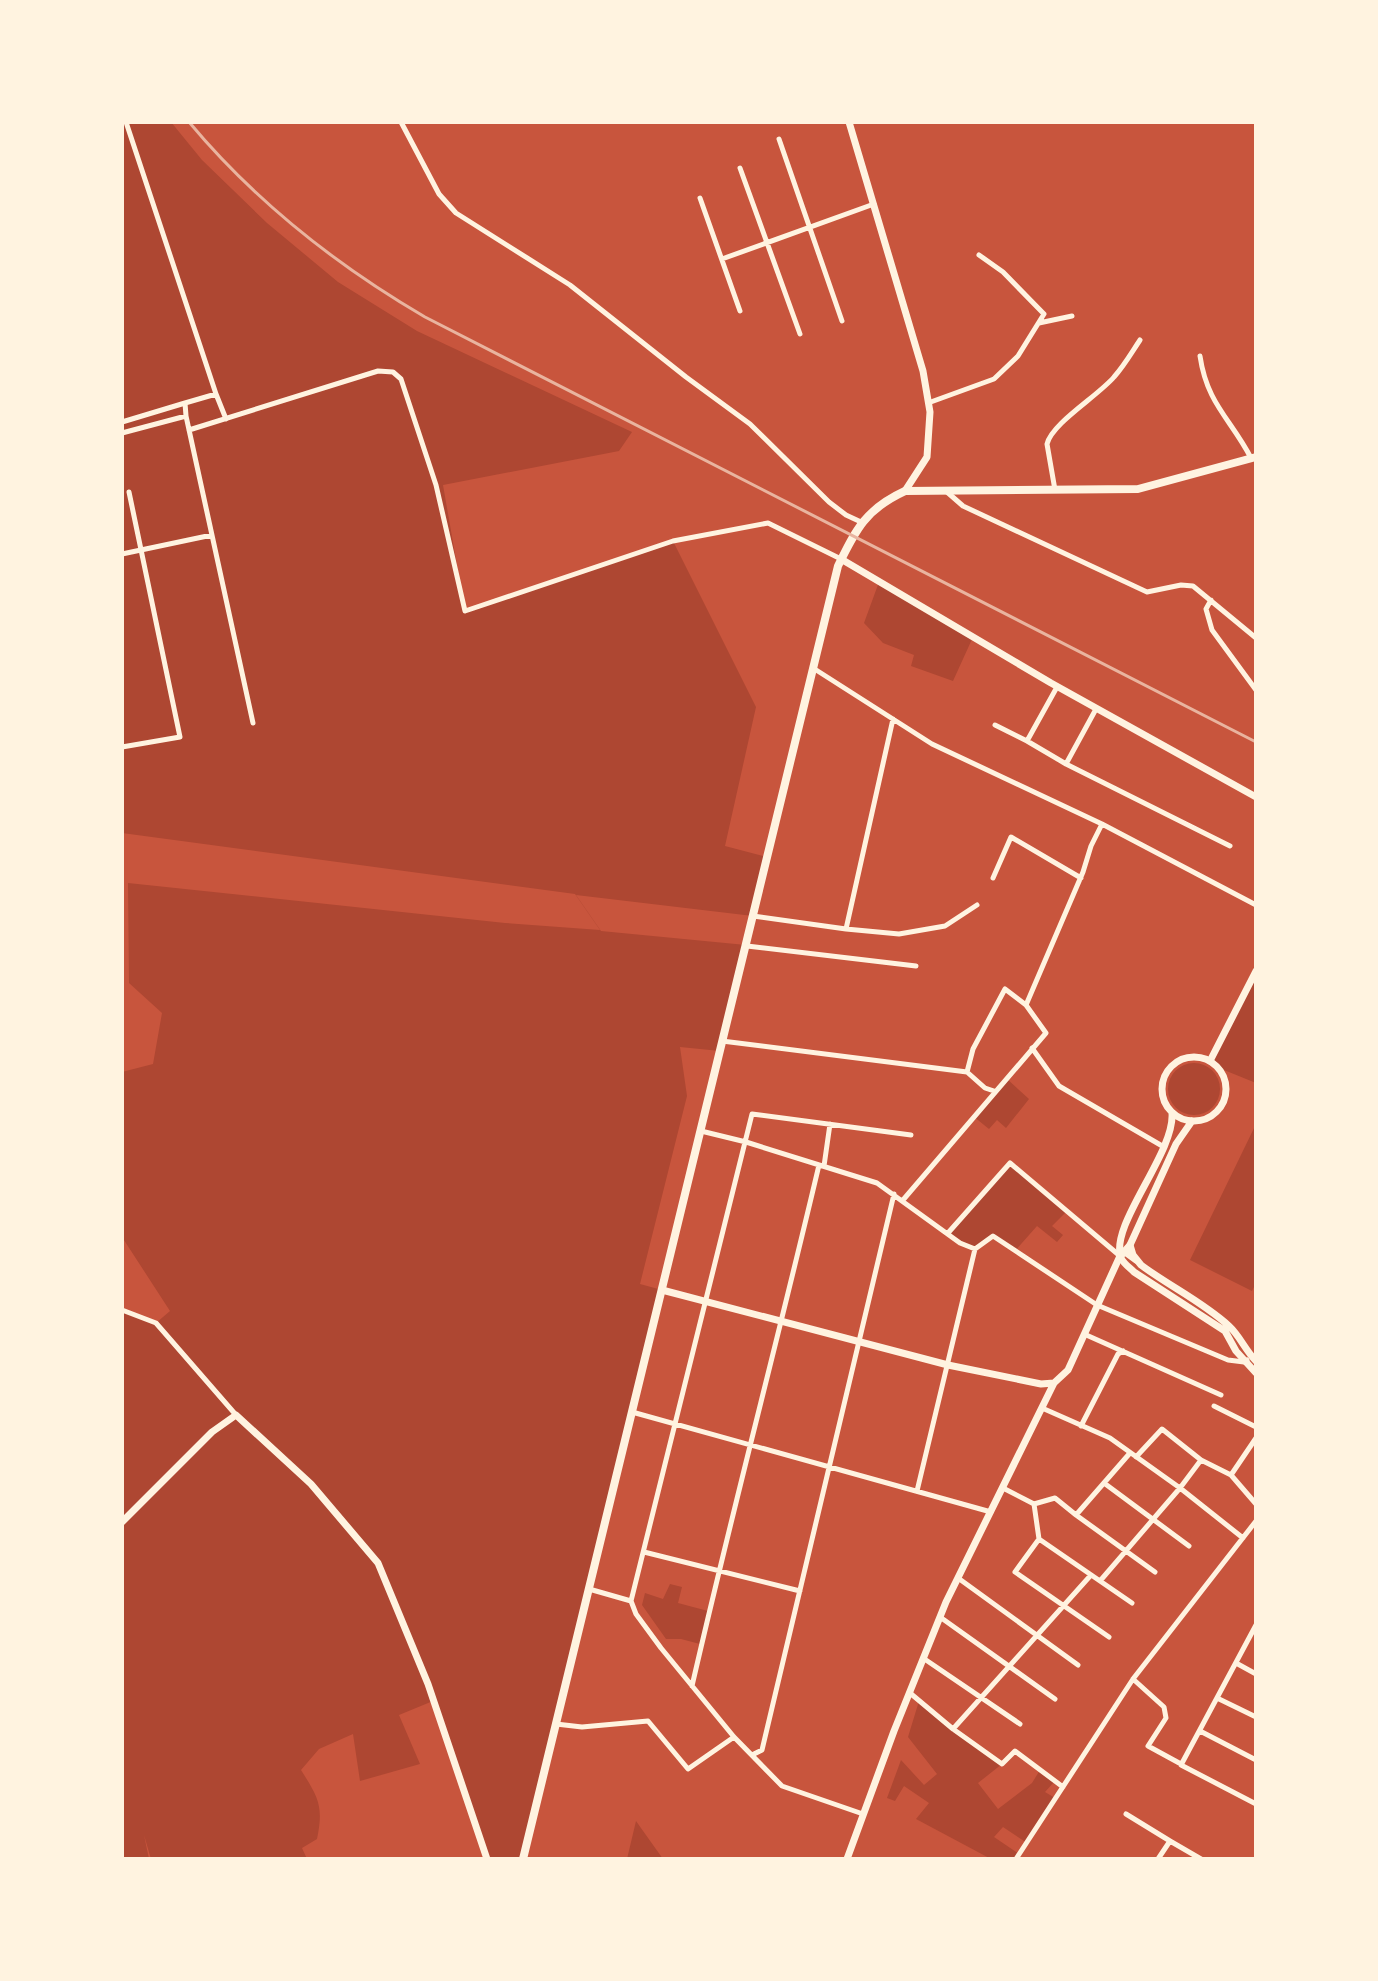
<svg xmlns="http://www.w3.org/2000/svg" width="1378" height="1981" font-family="'Golos Text',sans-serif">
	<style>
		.green { fill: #ae4732 }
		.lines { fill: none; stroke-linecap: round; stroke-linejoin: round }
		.minor { stroke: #fff3e0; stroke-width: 5 }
		.tertiary { stroke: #fff3e0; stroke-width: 7 }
		.secondary { stroke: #fff3e0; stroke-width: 7 }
		.primary { stroke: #fff3e0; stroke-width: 8 }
		.rail { stroke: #e9b49f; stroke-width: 3 }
	</style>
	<rect width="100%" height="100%" fill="#c8553d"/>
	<!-- green -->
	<path class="green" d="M122,122h49l31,38 65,63 71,59 79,49 215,101 -13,19 -176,34 22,126 208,-70 83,166 -31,139 42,11 -14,59 -177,-21 25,36 145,14 -26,106 -40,-4 7,49 -47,188 22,6 -139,569h-37l-53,-158 -34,14 21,49 -60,17 -7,-47 -34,15 -18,21c17,27 23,36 16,69l-15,9 5,11h-156l-7,-24 5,24h-27v-549l34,13 14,-12 -48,-74v-165l31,-8 9,-51 -33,-30 -1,-100 377,40 95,7 -25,-36 -453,-61z
		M879,582l94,55 -20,44 -42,-15 3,-11 -31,-12 -19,-20z
		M1256,974v109l-37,-15 -9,-7z
		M1168 1089a26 26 0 1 1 52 0a26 26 0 1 1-52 0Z
		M1006,1078l23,21 -23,29 -9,-8 -8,9 -16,-13z
		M1256,1124v159l-4,8 -62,-31z
		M1010,1163l57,48 -15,15 11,9 -6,7 -20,-16 -22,25 -22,-15 -18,13 -27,-16z
		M670,1584l12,3 -4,16 30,8 -8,33 -19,-5h-15l-24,-34 3,-12 18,6z
		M919,1701l83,63 -24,19 20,26 34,-26 8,-13 14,12 -9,10 10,6 -28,45 -24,-16 -9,10 25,17 -3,5h-25l-75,-40 13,-16 -25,-17 -9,15 -8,-3 14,-38 23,25 13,-11 -29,-37z
		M636,1821l27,38h-36z"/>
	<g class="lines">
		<!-- minor -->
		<path class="minor" d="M126,122l90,272
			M401,122l38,72 17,19 114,72 116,92 64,47 79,78 17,13 15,7
			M779,139l63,182
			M740,168l60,166
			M700,198l40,113
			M722,259l152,-55
			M1039,323l33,-7
			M1200,356c7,48 31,63 51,102
			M928,403l66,-24 24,-23 26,-42 -41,-42 -24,-17
			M186,416l-1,-13 31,-9 10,25
			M122,422l63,-19
			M189,430l189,-59 15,1 8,7 35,106 29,126 208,-70 95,-18 73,36
			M122,433l64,-17 67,307
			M1055,490l-8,-46c5,-21 51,-48 67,-67 10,-11 18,-25 26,-37
			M947,492l16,14 184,86 34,-7 12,1 63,52
			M122,554l90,-19
			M1211,600l-5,9 6,21 44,60
			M813,668l119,76 170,80
			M1057,687l-30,54 39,23 30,-55
			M995,725l32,16
			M122,747l58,-10 -51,-245
			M1066,764l164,82
			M993,878l18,-41 70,41
			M753,916l93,13 47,-210
			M846,929l53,5 46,-8 32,-21
			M747,946l169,20
			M1026,1005l57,-133 8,-26 11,-22 154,81
			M722,1041l245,31
			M1032,1048l27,38 105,61
			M701,1131l45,11 131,41 83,60 15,6 18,-13 104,69 131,55 16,2 3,-2
			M824,1166l6,-42
			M903,1200l143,-167 -20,-28 -21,-16 -32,60 -6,23 18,16 9,3
			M948,1233l62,-70 110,93
			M122,1310l34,13 80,92
			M1084,1334l137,61
			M1214,1406l42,21
			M1042,1408l68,30 70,50 21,-28 30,15 25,-37
			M632,1412l359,100
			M1081,1426l37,-72 5,-3
			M1136,1457l26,-28 39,31
			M1231,1475l25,29
			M1104,1483l85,63
			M1003,1488l31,16 21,-6 21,17 54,-62
			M917,1491l58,-242
			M1034,1504l5,35 61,42 80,-93 63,50
			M1076,1515l79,57
			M1039,1539l-24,33 94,65
			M644,1552l156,39
			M958,1578l120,87
			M1100,1581l32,22
			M589,1589l42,12
			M940,1617l115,82
			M1256,1625l-75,140 75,39
			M923,1658l97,66
			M1236,1663l20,11
			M1133,1679l31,28 2,11 -18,28 33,18
			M692,1686c40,-174 86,-347 127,-521
			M910,1693l43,36 138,-154
			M1217,1698l39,19
			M556,1724l26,3 66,-6 40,48 46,-32
			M953,1729l49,35 13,-13 48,36
			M1200,1731l56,29
			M752,1755l10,-5 132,-556
			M863,1814l-81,-28 -48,-49 -73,-89 -25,-34 -5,-13 121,-487 159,21
			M1126,1814l44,27 -12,18
			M1170,1841l31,18
			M1016,1859l117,-180 123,-158"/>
		<!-- tertiary -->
		<path class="tertiary" d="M841,559l210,124 205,114
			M1210,1061l46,-90
			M1130,1245l-10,11 5,-4 11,8
			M662,1290l286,75 93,19 13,-1
			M122,1522l90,-90 24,-17 75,69 67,79 50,121 59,175
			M847,1859l47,-128 52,-129 108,-219 14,-13 52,-114"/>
		<!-- secondary -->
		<path class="secondary" d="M849,122l74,249 7,41 -3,45 -22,34
			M1162 1089a32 32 0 1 1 64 0a32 32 0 1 1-64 0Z
			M1172,1113c3,40 -63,112 -51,145 3,6 8,9 13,14l91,59 11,20 20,22
			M1192,1121l-16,23 -46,101 3,10 8,10c28,21 62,37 88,61 11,10 16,24 27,35"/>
		<!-- primary -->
		<path class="primary" d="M523,1859l315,-1293c18,-37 28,-57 67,-75l233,-2 118,-32"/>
		<!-- rail -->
		<path class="rail" d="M189,122c66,79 147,143 236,195l831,425"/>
	</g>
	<!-- border -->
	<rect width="1378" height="1981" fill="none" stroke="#fff3e0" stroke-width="248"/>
</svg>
